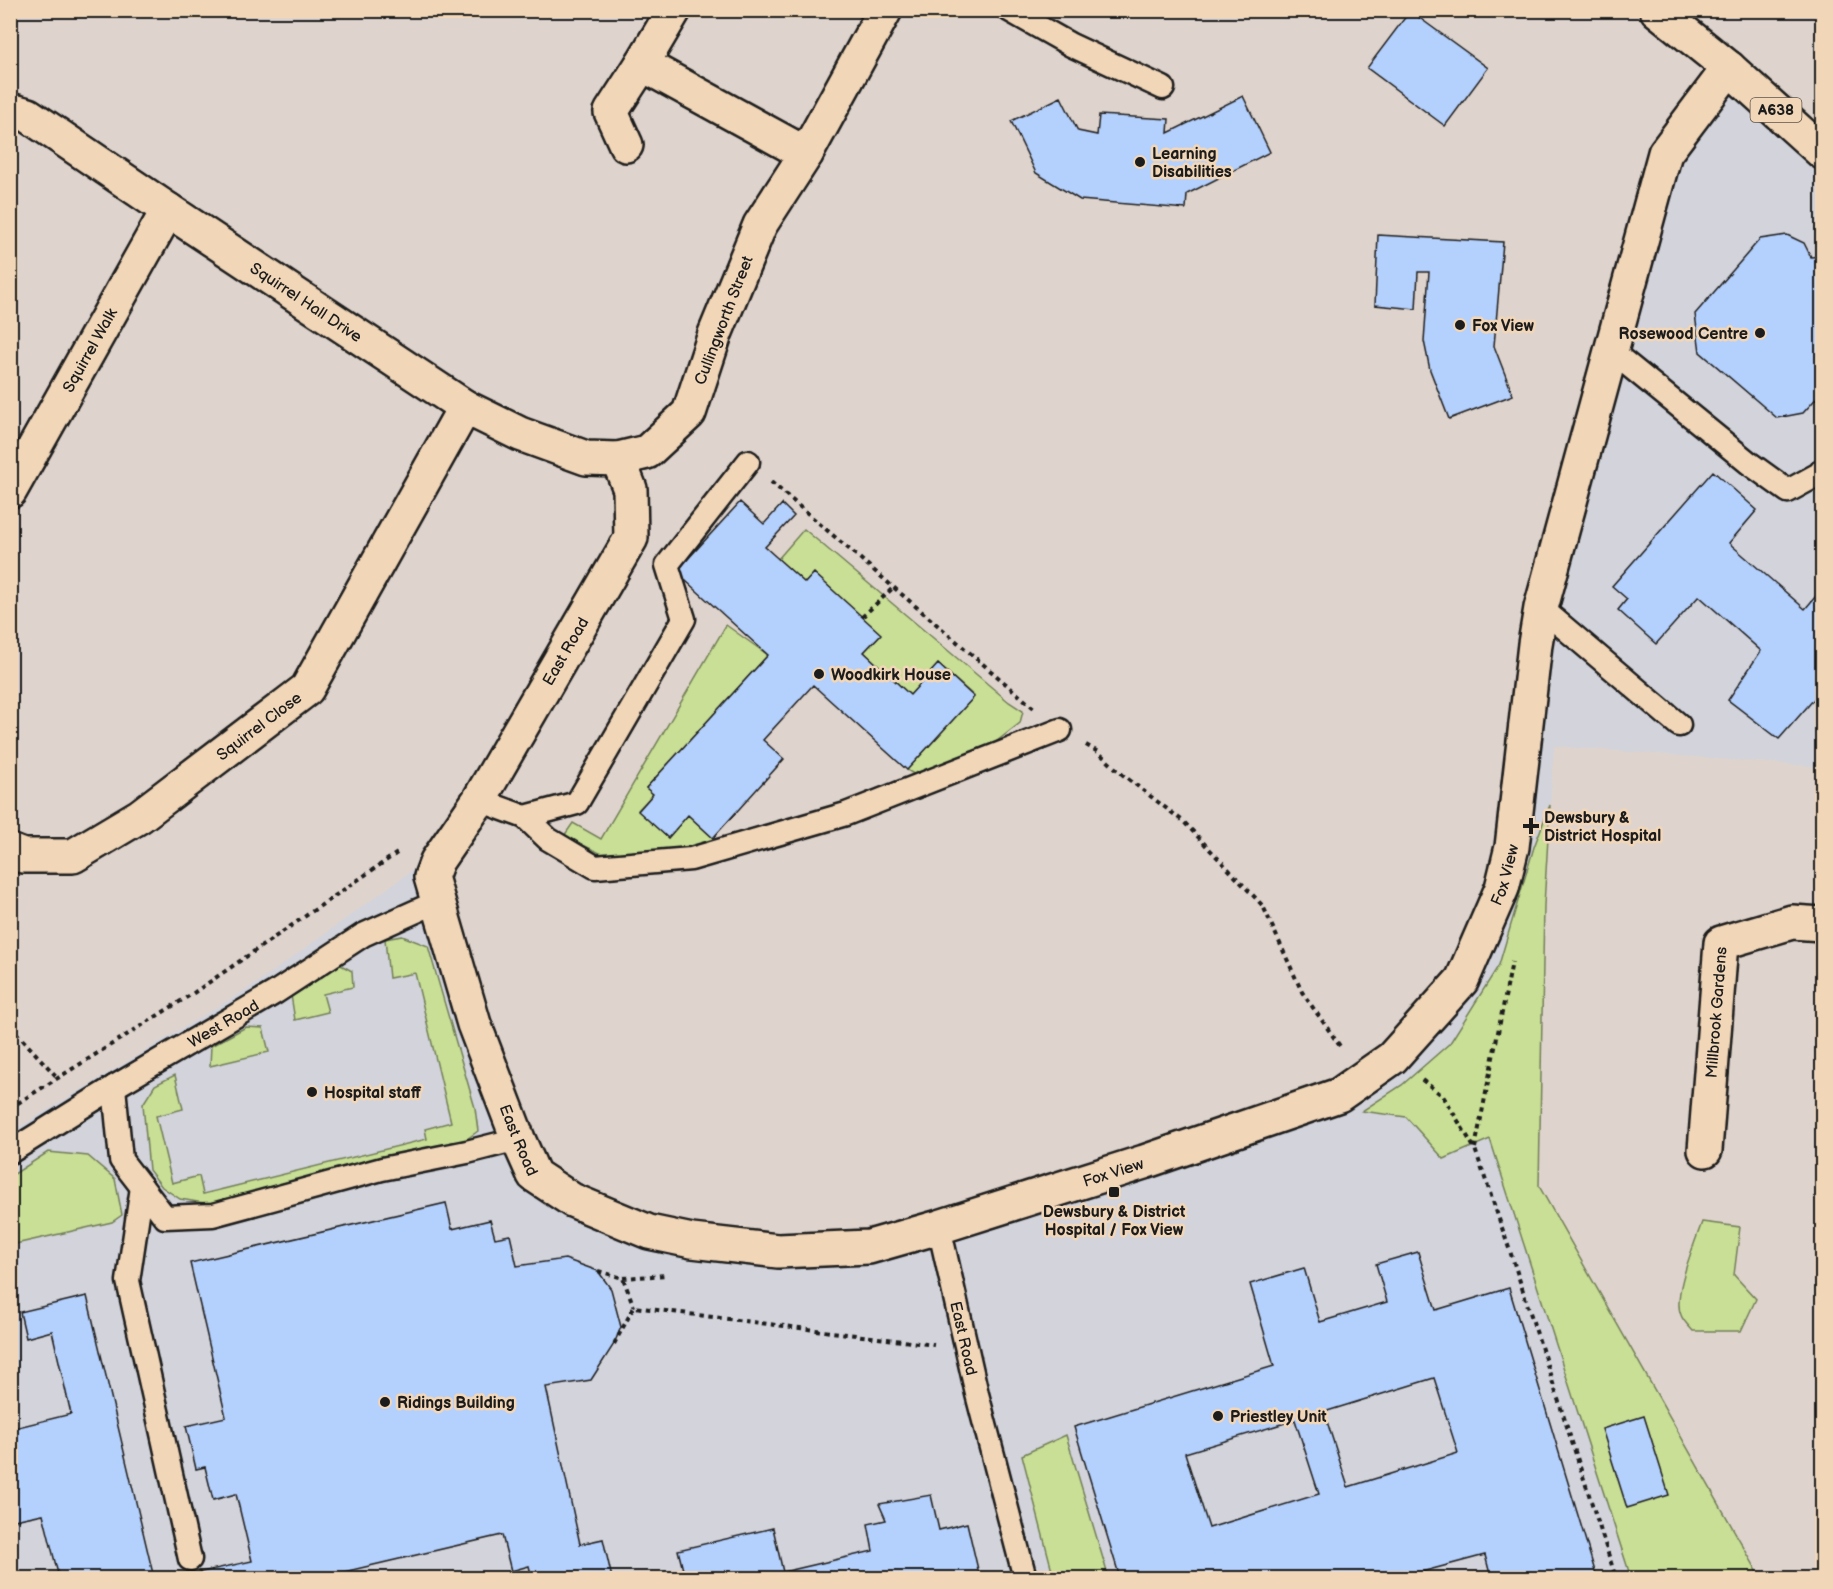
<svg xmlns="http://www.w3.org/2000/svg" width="1833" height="1589" font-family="'Balsamiq Sans',sans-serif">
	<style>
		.built { fill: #d2d3db }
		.green { fill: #c8df95; stroke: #727e58; stroke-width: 1.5 }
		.building { fill: #b4d0fd; stroke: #1c1c1c; stroke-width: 1.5; fill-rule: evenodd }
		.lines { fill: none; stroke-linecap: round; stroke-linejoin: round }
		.service-casing { stroke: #1c1c1c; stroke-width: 27 }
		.minor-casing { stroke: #1c1c1c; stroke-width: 38 }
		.tertiary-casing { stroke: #1c1c1c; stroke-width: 38 }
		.primary-casing { stroke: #1c1c1c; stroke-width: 38 }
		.path { stroke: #1c1c1c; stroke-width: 4; stroke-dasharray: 4.5 4.5; stroke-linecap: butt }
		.service { stroke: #f1d6b8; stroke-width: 22 }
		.minor { stroke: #f1d6b8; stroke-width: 33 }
		.tertiary { stroke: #f1d6b8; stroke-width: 33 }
		.primary { stroke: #f1d6b8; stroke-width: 33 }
		.poi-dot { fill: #1c1c1c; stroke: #f1d6b8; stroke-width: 2 }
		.labels { text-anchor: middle; stroke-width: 5; stroke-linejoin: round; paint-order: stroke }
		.shield { fill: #f1d6b8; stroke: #5c544b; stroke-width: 1.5 }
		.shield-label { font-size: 15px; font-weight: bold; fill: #1c1c1c }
		.poi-label { font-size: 16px; font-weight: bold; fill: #1c1c1c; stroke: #f1d6b8; text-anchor: start }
		.street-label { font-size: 16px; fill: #1c1c1c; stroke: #f1d6b8 }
	</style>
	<rect width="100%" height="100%" fill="#dfd4cd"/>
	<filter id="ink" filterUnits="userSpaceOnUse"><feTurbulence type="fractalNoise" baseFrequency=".0167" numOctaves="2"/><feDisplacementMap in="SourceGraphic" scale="12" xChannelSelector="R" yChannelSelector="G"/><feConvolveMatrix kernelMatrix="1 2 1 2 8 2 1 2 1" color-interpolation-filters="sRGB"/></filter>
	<g filter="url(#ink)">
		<!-- built -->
		<path class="built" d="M1729,68l93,84v615l-268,-21 -10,159 -5,281 222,392h-1750v-446l249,-151 158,-115 116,309 158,66 247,-14 453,-169 110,-170 33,-244 130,-491z"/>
		<!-- green -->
		<path class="green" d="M804,529l205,173 14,9 -3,12 -32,25 -73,27 -8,-5 67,-74 -36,-32 -28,31 -46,-43 16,-17 -66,-62 -9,10 -27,-24z
			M726,625l42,30 -122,133 7,6 -15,16 30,28 20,-23 25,23 -4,7 -51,10h-54l-40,-19 9,-13 28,16z
			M1550,805l-6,100 -5,281 222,392h-130l-141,-439 -46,20 -38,-42 -44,-6 40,-26 48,-42 49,-78 35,-118z
			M402,936l26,10 47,162 3,23 -18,13 -250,60 -30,-5 -18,-12 -13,-17 -6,-66 12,-19 20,-10 8,34 -27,7 16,67 27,-7 4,18 224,-55 -2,-10 26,-7 -36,-149 -26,5 -4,-39z
			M339,964l13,7 1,16 -30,7 5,18 -33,8 -4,-25z
			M246,1027l17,1 6,24 -59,14 1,-20z
			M48,1152l40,4 27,23 7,36 -10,7 -101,23v-69z
			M1702,1222l38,5 -6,48 22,24 -15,32h-48c-4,-5 -10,-10 -12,-16 -9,-19 14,-72 21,-93z
			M1066,1435l41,137 2,6h-55l-32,-123z"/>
		<!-- building -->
		<path class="building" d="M1410,11l78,57 -43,58 -78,-58z
			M1243,96l27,56 -83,42 -1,15 -106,-9 -44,-27 -25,-52 50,-24 17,34 19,4 2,-20 70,4 -1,14z
			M1378,235l125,7 -9,104 19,49 -64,24 -19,-49 -6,-29 5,-69h-11l-2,37 -41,-4z
			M1787,235l17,8 7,14 11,-1v136l-19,21 -26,5 -77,-66 -5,-38 65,-75z
			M1713,471l44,39 -28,33 76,66 17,-20v101l-43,49 -51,-39 33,-49 -62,-55 -43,48 -38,-34 9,-11 -15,-13z
			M740,502l24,22 18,-20 12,12 -29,31 40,36 9,-10 67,61 -17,18 46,43 28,-31 36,33 -67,73 -94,-85 -50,55 21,19 -71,79 -25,-23 -20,23 -30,-27 15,-17 -7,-6 122,-133 -92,-83z
			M446,1203l6,26 38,-9 5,18 15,-3 7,31 48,-7 33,12 13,18 10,38 -7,17 -23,36 -45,7 34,157 23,-5 9,39h-80l-3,-12 -18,5 -9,-36 -184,43h-144l78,-17 -16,-67 -23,6 -8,-33 -9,2 -10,-43 40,-9 -36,-154z
			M1418,1252l18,58 73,-22 88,290h-106l-6,-23 -86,23h-279l-46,-151 200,-61 -24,-82 54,-16 16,54 67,-20 -11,-38zM1434,1378l24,75 -110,34 -24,-75zM1295,1420l24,74 -110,34 -24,-75z
			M87,1296l67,282h-95l-16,-64 -33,7v-92l61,-15 -19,-83 -26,7 -6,-26z
			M1644,1416l25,79 -42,13 -25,-79z
			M931,1495l8,35 28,-7 13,55h-295l-7,-28 95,-22 10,44 90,-21 -5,-27 18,-4 -7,-16z"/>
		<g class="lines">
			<!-- service casing -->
			<g class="service-casing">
				<g id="service">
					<path d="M1009,10l62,35 92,43"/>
					<path d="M1610,350l139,113 39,28 31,-17 3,-4"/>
					<path d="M1541,608l138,117"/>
					<path d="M479,800l46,17 23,22 47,28 96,-8 155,-45 214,-84"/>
					<path d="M525,817l52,-14 107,-184 -17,-54 81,-103"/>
					<path d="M114,1087l7,73 44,57 48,-2 169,-46 85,-17 51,-13"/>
					<path id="s1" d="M10,1152l104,-65 162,-95 87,-57 76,-34"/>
					<path d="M142,1187l-14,94 62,278"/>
					<path id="s2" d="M939,1227l38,167 48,184"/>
				</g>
			</g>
			<!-- minor casing -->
			<g class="minor-casing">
				<g id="minor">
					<path d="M642,64l32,-54"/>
					<path id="s3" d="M10,110l18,5 140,95 297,197 55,27 66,24 32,1"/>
					<path d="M626,145l-15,-33 31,-48 164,90"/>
					<path id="s4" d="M10,491l158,-281"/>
					<path id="s5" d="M10,851l13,5h50l67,-40 167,-127 158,-282"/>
					<path id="s6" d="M1705,1150l16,-207 71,-21 30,2"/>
				</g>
			</g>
			<!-- tertiary casing -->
			<g class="tertiary-casing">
				<g id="tertiary">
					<path id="s7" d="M885,10l-79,144 -46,71 -45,109 -26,79 -42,39 -29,7 12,30 1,49 -152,262 -42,61 -6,16 43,147 44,115 16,36 38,25 77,32 43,9 86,10 91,-4 70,-20 205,-65 195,-67 53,-37 70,-78 40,-92 10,-41 23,-203 6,-36 124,-455 64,-85"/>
				</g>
			</g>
			<!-- primary casing -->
			<g class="primary-casing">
				<path id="primary" d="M1657,10l72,58 93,84"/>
			</g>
			<!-- path -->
			<path class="path" d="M771,482l263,226
				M862,617l32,-30
				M1086,745l12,7 25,23 61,47 79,84 39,86 40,57
				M10,1026l47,51
				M1422,1080l21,16 32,53 38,111 103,318
				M10,1108l182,-114 208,-143
				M1475,1148l37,-186
				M598,1271l25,7 11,29
				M623,1278l44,-3
				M614,1344l20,-37 300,38"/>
			<!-- service -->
			<use href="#service" class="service"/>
			<!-- minor -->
			<use href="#minor" class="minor"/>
			<!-- tertiary -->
			<use href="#tertiary" class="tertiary"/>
			<!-- primary -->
			<use href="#primary" class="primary"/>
		</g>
	</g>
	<!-- markers -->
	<g class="poi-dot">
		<circle cx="1140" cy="162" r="6"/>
		<circle cx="1460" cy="325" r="6"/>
		<circle cx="1760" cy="333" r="6"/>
		<circle cx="819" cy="674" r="6"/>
		<path d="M1528 817h6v6h6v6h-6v6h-6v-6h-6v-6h6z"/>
		<circle cx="312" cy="1092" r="6"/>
		<rect x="1108" y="1186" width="12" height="12" rx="3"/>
		<circle cx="385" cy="1402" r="6"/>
		<circle cx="1218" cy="1416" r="6"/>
	</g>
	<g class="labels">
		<!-- shield labels -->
		<rect class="shield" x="1750.5" y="98" width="51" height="24" rx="4.5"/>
		<g class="shield-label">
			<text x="1776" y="115">A638</text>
		</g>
		<!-- poi labels -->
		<g class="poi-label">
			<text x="1152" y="159">Learning<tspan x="1152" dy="18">Disabilities</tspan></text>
			<text x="1472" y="331">Fox View</text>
			<text x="1748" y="339" text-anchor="end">Rosewood Centre</text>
			<text x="831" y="680">Woodkirk House</text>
			<text x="1544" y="823">Dewsbury &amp;<tspan x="1544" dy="18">District Hospital</tspan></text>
			<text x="324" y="1098">Hospital staff</text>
			<text x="1114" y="1217" text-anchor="middle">Dewsbury &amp; District<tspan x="1114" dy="18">Hospital / Fox View</tspan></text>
			<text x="397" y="1408">Ridings Building</text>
			<text x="1230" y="1422">Priestley Unit</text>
		</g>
		<!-- street labels -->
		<g class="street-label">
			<text dy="6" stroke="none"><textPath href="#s3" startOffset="354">Squirrel Hall Drive</textPath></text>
			<text transform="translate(723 320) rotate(-69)" y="6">Cullingworth Street</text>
			<text dy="6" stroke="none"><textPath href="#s4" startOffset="162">Squirrel Walk</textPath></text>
			<text transform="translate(565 651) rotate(-60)" y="6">East Road</text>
			<text dy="6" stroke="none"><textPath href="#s5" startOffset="291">Squirrel Close</textPath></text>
			<text dy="6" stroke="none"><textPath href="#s7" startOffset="2456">Fox View</textPath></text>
			<text dy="6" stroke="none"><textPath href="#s6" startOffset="138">Millbrook Gardens</textPath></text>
			<text dy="6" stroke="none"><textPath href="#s1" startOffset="249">West Road</textPath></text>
			<text dy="6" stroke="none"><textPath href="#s7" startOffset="1290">East Road</textPath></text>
			<text dy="6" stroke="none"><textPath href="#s7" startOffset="1934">Fox View</textPath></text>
			<text dy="6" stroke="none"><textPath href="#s2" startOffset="114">East Road</textPath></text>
		</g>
	</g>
	<!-- margin -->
	<rect width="1833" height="1589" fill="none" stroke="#f1d6b8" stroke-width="36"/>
	<rect x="18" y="18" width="1797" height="1553" fill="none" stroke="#1c1c1c" stroke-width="2" filter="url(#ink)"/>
</svg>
